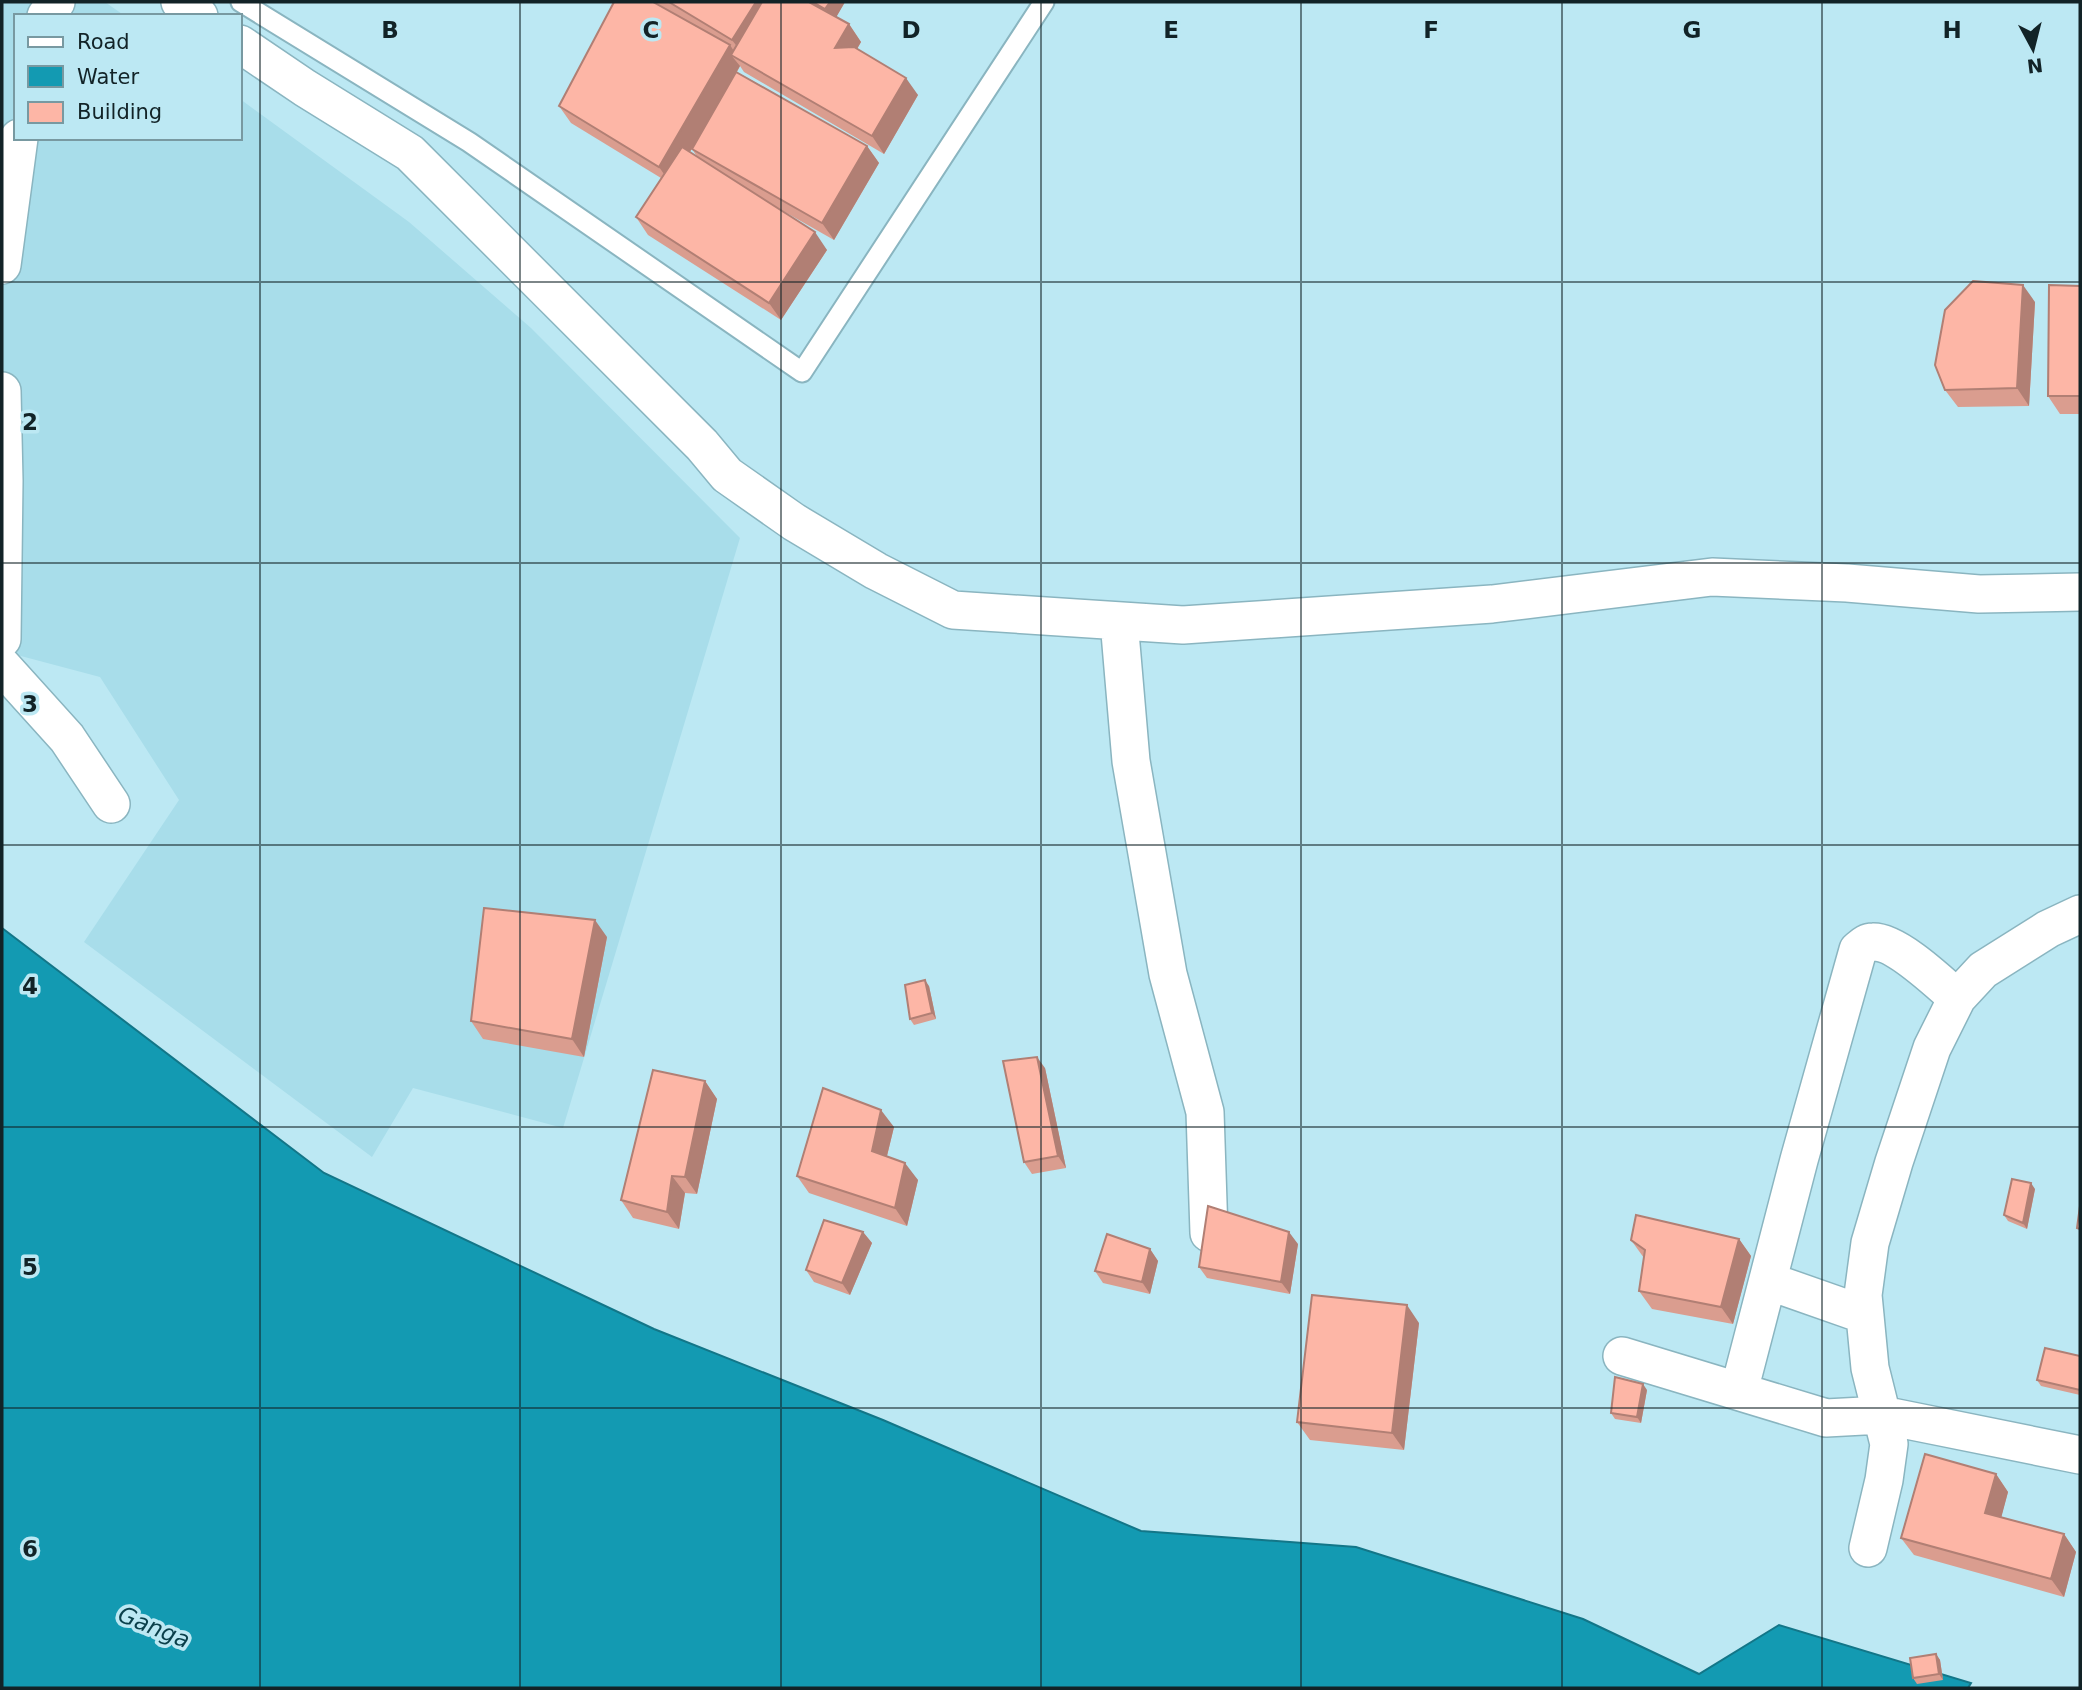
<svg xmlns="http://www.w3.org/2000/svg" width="2082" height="1690" font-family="'DejaVu Sans',sans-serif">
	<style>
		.built { fill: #a8ddea }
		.water { fill: #139ab2; stroke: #137688; stroke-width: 2 }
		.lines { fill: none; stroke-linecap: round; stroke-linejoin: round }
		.service-casing { stroke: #8ab5c0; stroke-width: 23 }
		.minor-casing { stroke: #8ab5c0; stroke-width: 40 }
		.service { stroke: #fff; stroke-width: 19 }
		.minor { stroke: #fff; stroke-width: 37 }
		.wall { fill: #da9d8f; fill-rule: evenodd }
		.shaded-wall { fill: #b17f74 }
		.building { fill: #fdb6a6; stroke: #b17f74; stroke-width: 2 }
		.grid { fill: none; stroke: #122327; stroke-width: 2; stroke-opacity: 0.55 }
		.labels { text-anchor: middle; stroke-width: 7; stroke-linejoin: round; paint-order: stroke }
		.water-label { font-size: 23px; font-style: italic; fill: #0a3f4a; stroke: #bce8f3 }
		.grid-label { font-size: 23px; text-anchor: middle; font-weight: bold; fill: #122327; stroke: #bce8f3; stroke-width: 7; stroke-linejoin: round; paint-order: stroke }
	</style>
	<rect width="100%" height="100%" fill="#bce8f3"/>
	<!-- built -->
	<path class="built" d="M2,2h103l20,14h-109v122h224v-39l169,123 122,106 209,210 -177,590 -150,-40 -41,69 -288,-215 95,-142 -79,-123 -98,-26z"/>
	<!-- water -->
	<path class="water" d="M2,928l322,245 330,156 229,91 258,111 215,16 227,72 116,55 80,-49 192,58 -3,5h-1966z"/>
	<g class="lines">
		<!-- service casing -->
		<g class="service-casing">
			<path id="service" d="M241,2l228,140 333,230 242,-370"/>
		</g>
		<!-- minor casing -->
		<g class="minor-casing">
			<path id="minor" d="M180,2l19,14
				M46,16l10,-14
				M240,44l65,44 105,65 292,292 25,30 67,47 82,49 77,39 230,15 309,-21 220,-27 135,6 132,11 101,-2
				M2,265l17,-127
				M2,391l2,90 -2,158
				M1119,621l12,140 37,213 37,138 4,121
				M2,666l65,72 44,66
				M1768,1281l97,34
				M1622,1356l204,62 56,-3 198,40
				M1739,1391l60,-231 59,-210c5,-4 8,-8 15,-8 23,-1 67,41 84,56
				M1868,1548l16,-68 5,-36 -19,-76 -7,-73 7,-52 24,-81 38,-114 25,-50 26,-28 65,-41 32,-15"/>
		</g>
		<!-- service -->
		<use href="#service" class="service"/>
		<!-- minor -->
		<use href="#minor" class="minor"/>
	</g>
	<!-- wall -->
	<path class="wall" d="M614,2h231l-9,15 13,7 12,18 -4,7 61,46 -34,59 -140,-82 -4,-6 -3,6 130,74 12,17 -45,77 -65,-37 58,47 -46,70 -133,-85 -12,-18 25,-39 -90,-55 -12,-17zM705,126l-13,23 6,9 -8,-6z
		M2080,286v128h-20l-12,-18z
		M2035,302l-6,104 -71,1 -13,-17z
		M607,937l-23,120 -101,-18 -12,-18z
		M929,986l7,33 -22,6 -4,-6z
		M1045,1068l21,100 -34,6 -8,-12z
		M705,1081l12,18 -20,95 -12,-1 -6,36 -46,-11 -12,-18z
		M894,1127l-7,29 31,24 -11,46 -98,-33 -12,-17z
		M2035,1189l-8,40 -19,-8 -4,-6z
		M863,1232l9,11 -22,52 -36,-13 -8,-12z
		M1739,1239l12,17 -18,68 -81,-15 -13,-18 5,-33 -13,-18z
		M1298,1244l-8,50 -83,-16 -8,-11z
		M1150,1249l8,12 -8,33 -47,-11 -8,-12z
		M1419,1323l-15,127 -94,-10 -13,-18z
		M2080,1356v39l-39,-9 -4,-6z
		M1647,1390l-6,33 -26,-4 -4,-6z
		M1996,1474l12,18 -7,25 63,17 12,18 -12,45 -150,-42 -13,-17z
		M1936,1654l4,6 3,20 -26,4 -4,-6z"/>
	<!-- shaded-wall -->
	<path class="shaded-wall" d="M756,2h23l-34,55 -13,-17z
		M830,2h15l-11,19 -9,-12z
		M849,24l12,18 -14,24 -12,-18z
		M730,45l9,14 -8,-4 9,11 -69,118 -12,-17z
		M906,78l12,17 -34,59 -12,-18z
		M867,146l12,17 -45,77 -12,-17z
		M815,232l12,18 -46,70 -12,-17z
		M2023,285l12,17 -6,104 -12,-18z
		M595,920l12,17 -23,120 -12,-18z
		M925,980l4,6 7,33 -4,-6z
		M1037,1057l8,11 21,100 -8,-12z
		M705,1081l12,18 -20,95 -12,-17z
		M881,1110l13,17 -10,41 -12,-17z
		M905,1163l13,17 -11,46 -12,-18z
		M672,1176l13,17 -6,36 -12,-17z
		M2031,1183l4,6 -8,40 -4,-6z
		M863,1232l9,11 -22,52 -8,-12z
		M1289,1232l9,12 -8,50 -9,-12z
		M1739,1239l12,17 -18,68 -12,-17z
		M1150,1249l8,12 -8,33 -8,-12z
		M1407,1305l12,18 -15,127 -12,-17z
		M1643,1384l4,6 -6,33 -4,-6z
		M1996,1474l12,18 -10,38 -13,-17z
		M2064,1534l12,18 -12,45 -13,-18z
		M1936,1654l4,6 3,20 -4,-6z"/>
	<!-- building -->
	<path class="building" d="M614,2h39l77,43 -71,122 -100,-61z
		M669,2h87l-24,38z
		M762,2h47l40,22 -14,24 19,-1 52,31 -34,58 -141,-81z
		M813,2h17l-5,7z
		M736,72l131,74 -45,77 -130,-74z
		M682,147l133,85 -46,71 -133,-86z
		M1973,281l50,4 -6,103 -72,2 -10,-25 10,-55z
		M2049,285l31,1v110h-32z
		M484,908l111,12 -23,119 -101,-18z
		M925,980l7,33 -22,6 -5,-34z
		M1037,1057l21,99 -34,6 -21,-101z
		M653,1070l52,11 -20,96 -13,-1 -5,36 -46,-12z
		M823,1088l58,22 -9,41 33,12 -10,45 -98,-32z
		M2012,1179l19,4 -8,40 -19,-8z
		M1208,1206l81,26 -8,50 -82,-15z
		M2080,1206v23l-3,-1z
		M1636,1215l103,24 -18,68 -82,-16 6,-41 -14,-10z
		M824,1220l39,12 -21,51 -36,-13z
		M1107,1234l43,15 -8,33 -47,-11z
		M1312,1295l95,10 -15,128 -95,-11z
		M2045,1348l35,8v34l-43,-10z
		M1615,1377l28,7 -6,33 -26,-4z
		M1925,1454l71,20 -11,39 79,21 -13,45 -150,-41z
		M1936,1654l3,20 -26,4 -3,-20z"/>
	<!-- grid -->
	<path class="grid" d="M260,2v1686M520,2v1686M781,2v1686M1041,2v1686M1301,2v1686M1562,2v1686M1822,2v1686M2,282h2078M2,563h2078M2,845h2078M2,1127h2078M2,1408h2078"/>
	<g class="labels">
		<!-- water labels -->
		<g class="water-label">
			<text transform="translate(154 1627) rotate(22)" y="8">Ganga</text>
		</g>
	</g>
	<g class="grid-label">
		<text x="390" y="38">B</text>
		<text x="651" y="38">C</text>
		<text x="911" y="38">D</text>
		<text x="1171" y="38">E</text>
		<text x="1431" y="38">F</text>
		<text x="1692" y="38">G</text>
		<text x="1952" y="38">H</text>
		<text x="30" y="430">2</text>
		<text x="30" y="712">3</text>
		<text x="30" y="994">4</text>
		<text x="30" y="1275">5</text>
		<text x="30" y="1557">6</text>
	</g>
	<!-- border -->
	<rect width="2082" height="1690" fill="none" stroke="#122327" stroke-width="7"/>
	<!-- legend -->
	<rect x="14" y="14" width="228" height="126" fill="#bce8f3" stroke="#7899a1" stroke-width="2"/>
	<rect x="28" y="37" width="35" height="10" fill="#ffffff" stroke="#7899a1" stroke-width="2"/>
	<text x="77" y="49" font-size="21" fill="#122327">Road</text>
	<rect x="28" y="66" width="35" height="21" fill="#139ab2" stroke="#7899a1" stroke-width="2"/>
	<text x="77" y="84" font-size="21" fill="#122327">Water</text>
	<rect x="28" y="102" width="35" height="21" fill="#fdb6a6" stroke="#7899a1" stroke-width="2"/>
	<text x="77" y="119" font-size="21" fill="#122327">Building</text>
	<!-- north arrow -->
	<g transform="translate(2033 49) rotate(173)" stroke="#bce8f3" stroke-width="5" paint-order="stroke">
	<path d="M0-5L12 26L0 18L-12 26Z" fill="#122327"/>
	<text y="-10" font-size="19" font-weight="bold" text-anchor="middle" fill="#122327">N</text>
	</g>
</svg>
